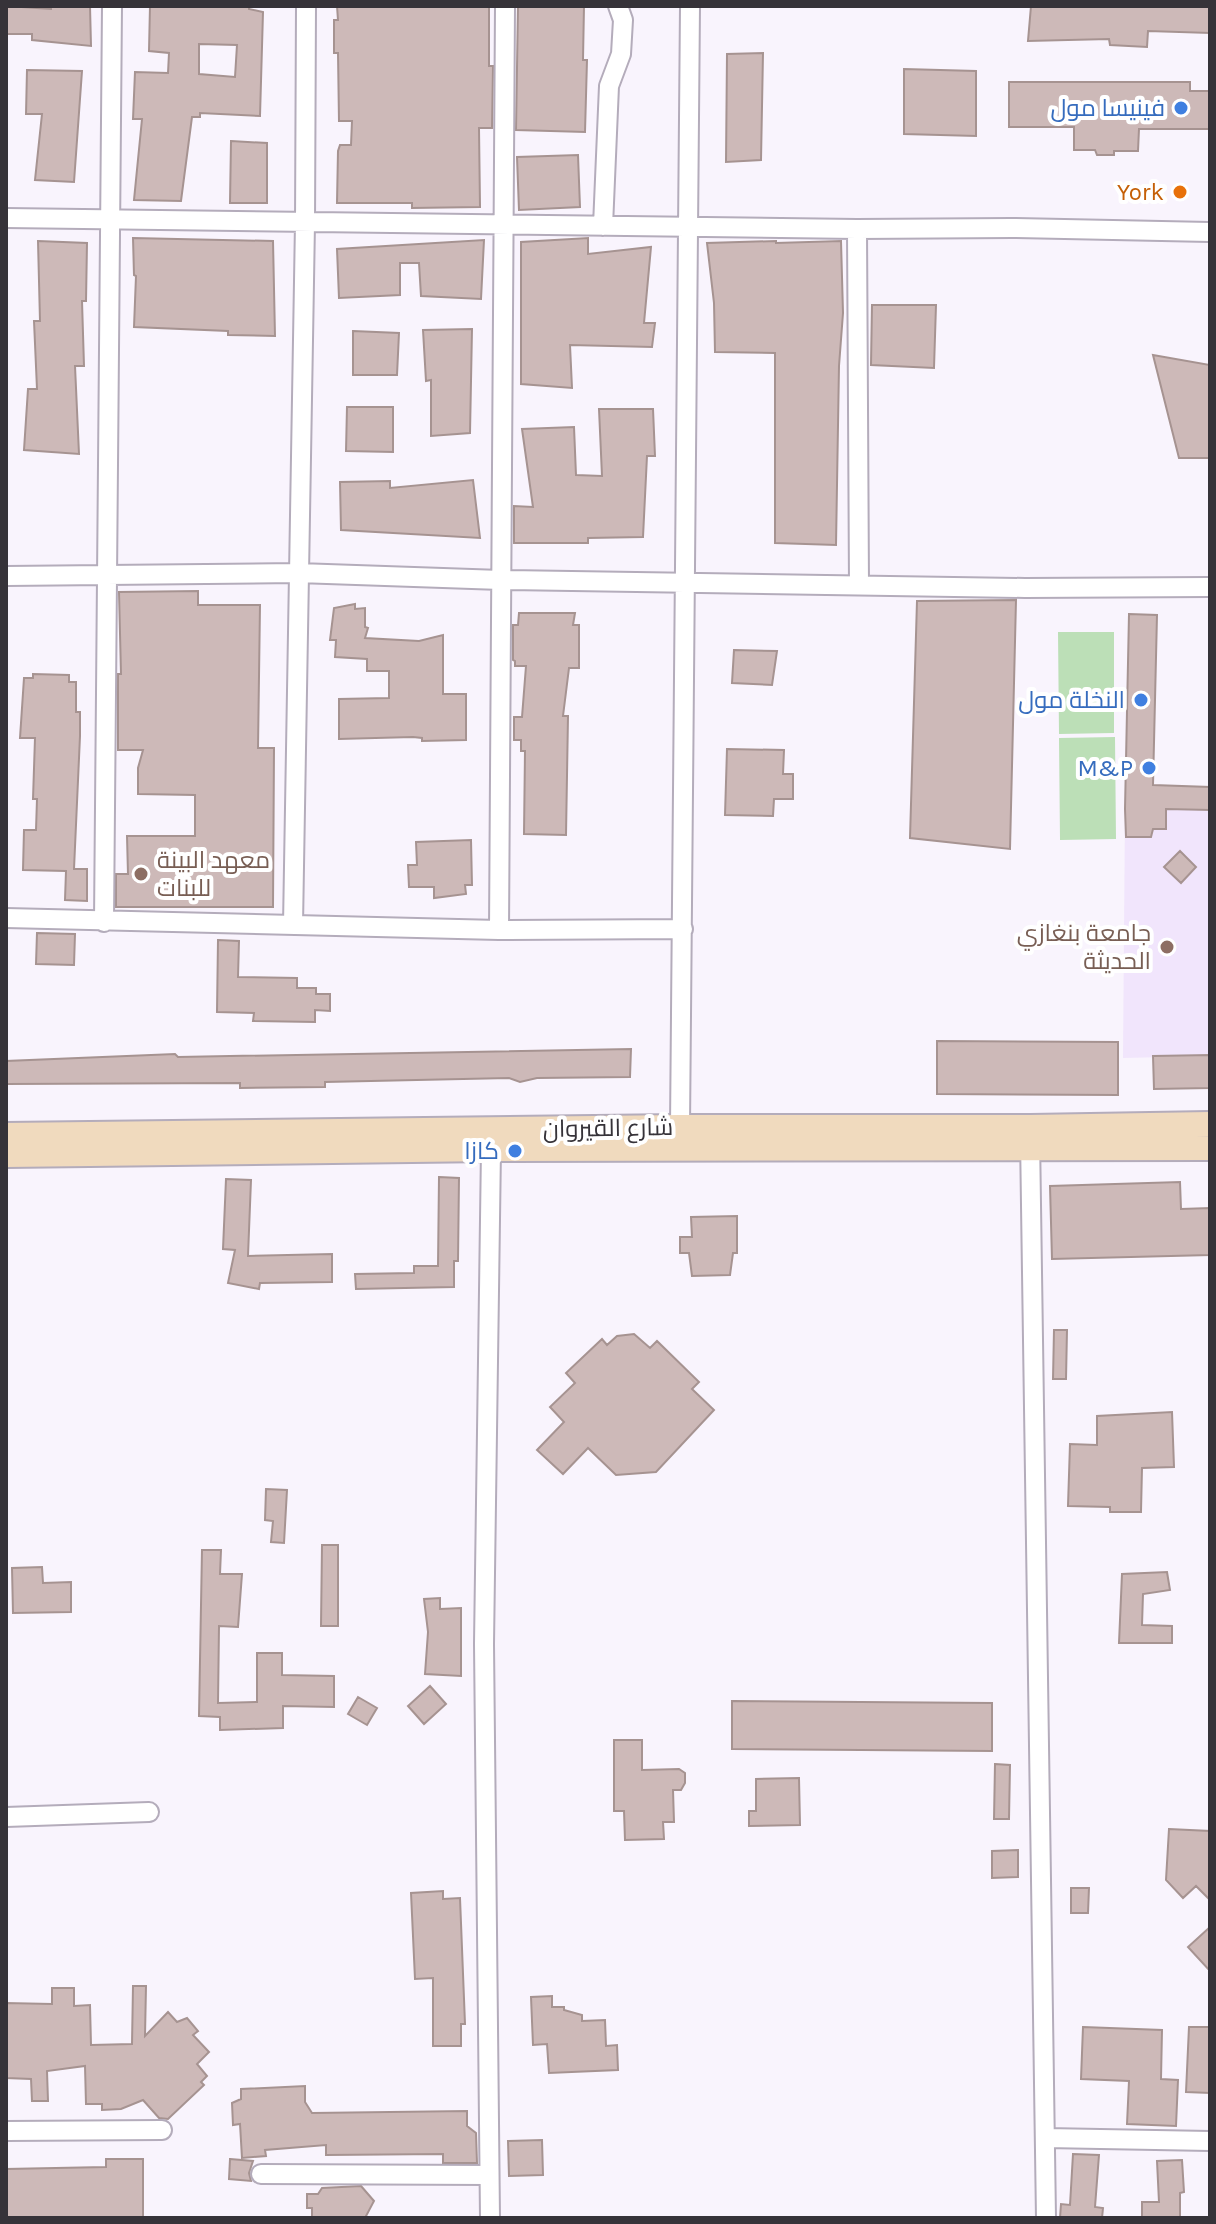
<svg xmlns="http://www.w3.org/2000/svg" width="1216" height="2224" font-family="Karla,Cairo,sans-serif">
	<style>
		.built { fill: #f1e5fc }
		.green { fill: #bcdfb7 }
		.building { fill: #cdb9b8; stroke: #a69391; stroke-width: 2; fill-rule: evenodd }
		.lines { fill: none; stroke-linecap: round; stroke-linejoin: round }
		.street-casing { stroke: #b4acbb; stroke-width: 22 }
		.secondary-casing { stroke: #b4acbb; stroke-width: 28 }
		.street { stroke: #fff; stroke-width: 18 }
		.secondary { stroke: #f0dabe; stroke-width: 24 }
		.shop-dot { fill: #3f7fe0; stroke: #fff; stroke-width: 3 }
		.food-dot { fill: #e8710a; stroke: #fff; stroke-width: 3 }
		.education-dot { fill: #8d6e63; stroke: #fff; stroke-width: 3 }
		.labels { text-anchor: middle; stroke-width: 8; stroke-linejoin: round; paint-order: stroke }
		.shop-label { font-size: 24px; fill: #366cbe; stroke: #fff; text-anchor: end }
		.food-label { font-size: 24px; fill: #c56008; stroke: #fff; text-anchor: end }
		.education-label { font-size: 24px; fill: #785e54; stroke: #fff; text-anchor: start }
		.street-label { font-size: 24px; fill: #363339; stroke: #fff }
	</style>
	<rect width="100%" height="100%" fill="#f9f4fd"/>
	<!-- built -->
	<path class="built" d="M1125,809l85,1v246l-87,2z"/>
	<!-- green -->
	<path class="green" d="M1058,632h56v101l-55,1z
		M1115,737l1,102 -56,1 -1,-102z"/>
	<!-- building -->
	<path class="building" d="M6,6l45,3v-3h39l1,40 -59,-6v-6h-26z
		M150,6h99v3l14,3 -3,104 -60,-3v4h-8l-11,84 -47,-1 8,-81h-9l2,-47 33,1 1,-20 -20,-2zM199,44l38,1 -2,32 -36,-3z
		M337,6h152v60h4l-1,62h-13l1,79 -68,1v-5h-75l1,-52 2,-6h11l1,-24h-13l-1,-68h-4v-33h4z
		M518,6h66l-1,54h4l-2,72 -69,-2z
		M1031,6h179v27l-62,-2 -1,16 -37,-2 -1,-6 -81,2z
		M763,53l-2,107 -35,2 1,-108z
		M904,69l72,2v65l-72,-2z
		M27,70l55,1 -8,111 -39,-2 7,-66h-16z
		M1009,82h181v9h19v38h-70l-1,22h-24v4h-17l-2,-5h-21v-23h-65z
		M231,141l36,2v60h-37z
		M578,155l2,52 -61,3 -2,-53z
		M133,238l140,3 2,95 -47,-1v-4l-94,-4 2,-51 -2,-1z
		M588,238v16l63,-7 -7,76h11l-3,24 -82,-2 2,43 -51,-4v-142z
		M484,240l-3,59 -60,-3 -2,-33h-19v32l-61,3 -2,-49z
		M38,241l49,2 -1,58h-4l2,65h-9l4,88 -55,-4 4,-61h9l-3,-68h6z
		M776,241v2l65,-2 2,72 -4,53 -3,179 -61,-2v-190l-60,-1 -1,-49 -7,-60z
		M872,305h64l-2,63 -63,-3z
		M472,329l-2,104 -39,3v-56l-5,1 -3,-51z
		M353,331l46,2 -2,42h-44z
		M1153,355l57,10v93h-31z
		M347,407h46v45l-47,-1z
		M599,409h54l2,47h-8l-4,81 -55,1v5h-74v-37l19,1 -11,-78 52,-2 2,48 26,1z
		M473,480l7,58 -139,-8 -1,-48 50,-1v7z
		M198,591v14h62l-2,143h16l-1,159h-157v-33h12l-1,-38h68v-41l-57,-1v-26l5,-18h-25v-76h3l-2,-82z
		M1016,600l-6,249 -100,-11 7,-237z
		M355,604v5l10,-1v19l3,1 -3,10 54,3 24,-6v59h23v46l-44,1v-3l-9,-1 -74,2v-40l50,-1v-27h-22v-12l-32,-2 1,-17h-6l4,-32z
		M519,613h56l-2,12h6v43h-10l-6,48h5l-2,119 -42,-1 1,-83h-4v-11h-7v-23h8l4,-51h-11v-5l-2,-1v-35h5z
		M1129,614l28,1 -4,170 57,2v23l-44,-1v20h-13l-2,8h-25l-1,-28z
		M734,650l43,1 -5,34 -40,-2z
		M33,674l36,1v7h7v30h4v24l-6,133h13v32l-22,-1 1,-29 -43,-1 1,-40h12l1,-31h-4l2,-61h-15l4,-60h9z
		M727,749l57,1 -1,24h10v25h-19l-1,17 -48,-1z
		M471,840l1,45h-7l1,9 -32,4v-11h-25l-1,-22h9l-1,-23z
		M1180,851l16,16 -15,16 -17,-16z
		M37,933l38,1 -1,31 -38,-1z
		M218,940l21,1 -1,36 59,1v10h19v6h14v17l-15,-1v12l-62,-1 1,-8 -37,-1z
		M937,1041l181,1v53l-181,-1z
		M631,1049l-1,28 -93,1 -17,4 -11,-4 -184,4v5l-85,1v-5l-234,1v-23l169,-7 3,3z
		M1210,1055v33l-56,1 -1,-33z
		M439,1177l20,1 -1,83h-4v26l-98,2 -1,-15 59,-1v-7h24z
		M226,1179l25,1 -3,76 84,-2v28l-72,1 -1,6 -31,-6 7,-33 -12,-1z
		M1180,1182l1,27 29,-1v47l-158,4 -2,-73z
		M737,1216v37h-4l-3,22 -38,1 -3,-23h-9v-16h12l-1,-20z
		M1054,1330h13l-1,49h-13z
		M634,1334l16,14 7,-7 42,41 -7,7 22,21 -58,62 -40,3 -28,-27 -25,26 -26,-24 27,-28 -14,-15 25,-24 -9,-10 36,-34 5,6 10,-9z
		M1172,1412l2,55 -32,1 -1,44h-31v-5l-42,-1 2,-62 27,1v-29z
		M266,1489l21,1 -3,53 -13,-1 2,-21 -8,-1z
		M322,1545h16v81h-17z
		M202,1550h19l-1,24h22l-4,53 -19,-1 -1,77 39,-1v-49h25v22l52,1v31l-51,-1v22l-63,2v-13l-21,-1z
		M42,1567l1,16 28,-1v30l-58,1 -1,-45z
		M1167,1572l3,18 -27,4 -1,31 30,1v17h-53l3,-69z
		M440,1598v11l21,-1v68l-36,-2 3,-42 -4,-33z
		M430,1686l16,18 -22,20 -16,-18z
		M358,1697l19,11 -10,17 -19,-11z
		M732,1701l260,2v48l-260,-2z
		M614,1740h28v30l37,-1 6,4v10l-4,7h-8l1,32h-11l1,17 -39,1 -1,-29h-10z
		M995,1764l15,1 -1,54h-15z
		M799,1778l1,47 -51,1v-15h7v-32z
		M1169,1829l41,2v69l-14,-14 -13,12 -17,-18z
		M1018,1850v27l-26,1v-27z
		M1071,1888h18l-1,25h-17z
		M443,1891v8l17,-1 5,126h-4v22h-28v-68l-18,1 -4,-86z
		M1210,1927v44l-22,-24z
		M133,1986h13l-1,50 23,-24 9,10 10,-4 11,13 -5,4 16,17 -12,12 10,12 -6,6 3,3 -36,34 -9,-1 -16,-18 -22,9 -19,1v-6h-16l-1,-38 -38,5 1,30h-16l-1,-22 -25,-1v-75l46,1v-16h22v18l16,-1 1,40 41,-1z
		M552,1996v11h12v3l18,5v6l23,-1 1,26 11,-1 1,25 -69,3 -2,-29 -14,1 -2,-48z
		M1083,2027l79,3 -1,49 17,1 -2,46 -49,-2 2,-43 -48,-2z
		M1189,2027h21v66l-24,-1z
		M305,2086v16l7,11 155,-2v15l9,7 1,30h-34v-9l-117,1v-10l-61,5 1,6 -24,2 -2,-34 -7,1 -1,-22 9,-4v-10z
		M542,2140l1,35 -34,1 -1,-35z
		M1073,2154l26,1 -4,52 8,1 -1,10h-42l1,-14 9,1z
		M106,2159h37v59h-137v-49l100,-2z
		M230,2159l23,2 -4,12 2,8 -22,-2z
		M1182,2160l2,32 -4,1v25h-38v-16h17l-2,-41z
		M361,2186l13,15 -9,17h-53v-10h-5v-14h11l4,-6z"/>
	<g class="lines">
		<!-- street casing -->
		<g class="street-casing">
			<path id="street" d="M6,218l851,11 2,356
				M603,226l6,-140 12,-32 2,-34 -5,-14
				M857,229l155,-1 198,4
				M6,576l292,-3 203,7 524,8 185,-1
				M6,918l493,12 184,-1
				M104,922l8,-916
				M293,925l12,-702 1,-217
				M499,930l6,-924
				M680,1127l10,-1121
				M1030,1137l16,1081
				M6,1817l143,-5
				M6,2131l156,-1
				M1046,2138l164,3
				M261,2174l227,1
				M490,2218l-6,-574 7,-495"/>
		</g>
		<!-- secondary casing -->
		<g class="secondary-casing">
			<path id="secondary" d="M6,1135l674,-8h350l180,-3
				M6,1155l485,-6 719,-1"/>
		</g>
		<!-- street -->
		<use href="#street" class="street"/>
		<!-- secondary -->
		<use href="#secondary" class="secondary"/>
	</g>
	<!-- markers -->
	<g class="shop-dot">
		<circle cx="1181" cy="108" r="8"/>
		<circle cx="1141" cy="700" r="8"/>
		<circle cx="1149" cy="768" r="8"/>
		<circle cx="515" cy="1151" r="8"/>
	</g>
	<circle class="food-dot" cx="1180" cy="192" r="8"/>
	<g class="education-dot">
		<circle cx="141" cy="874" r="8"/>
		<circle cx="1167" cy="947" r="8"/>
	</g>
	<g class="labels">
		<!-- shop labels -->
		<g class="shop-label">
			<text x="1165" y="116">فينيسا مول</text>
			<text x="1125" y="708">النخلة مول</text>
			<text x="1133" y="776">M&amp;P</text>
			<text x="499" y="1159">كازا</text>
		</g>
		<!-- food labels -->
		<g class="food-label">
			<text x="1164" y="200">York</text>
		</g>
		<!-- education labels -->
		<g class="education-label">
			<text x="157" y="868">معهد البينة<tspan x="157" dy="28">للبنات</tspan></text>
			<text x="1151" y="941" text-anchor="end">جامعة بنغازي<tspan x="1151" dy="28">الحديثة</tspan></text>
		</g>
		<!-- street labels -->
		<g class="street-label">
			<text transform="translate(608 1128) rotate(-1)" y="8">شارع القيروان</text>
		</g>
	</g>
	<!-- border -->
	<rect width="1216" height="2224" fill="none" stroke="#363339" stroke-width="16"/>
</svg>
